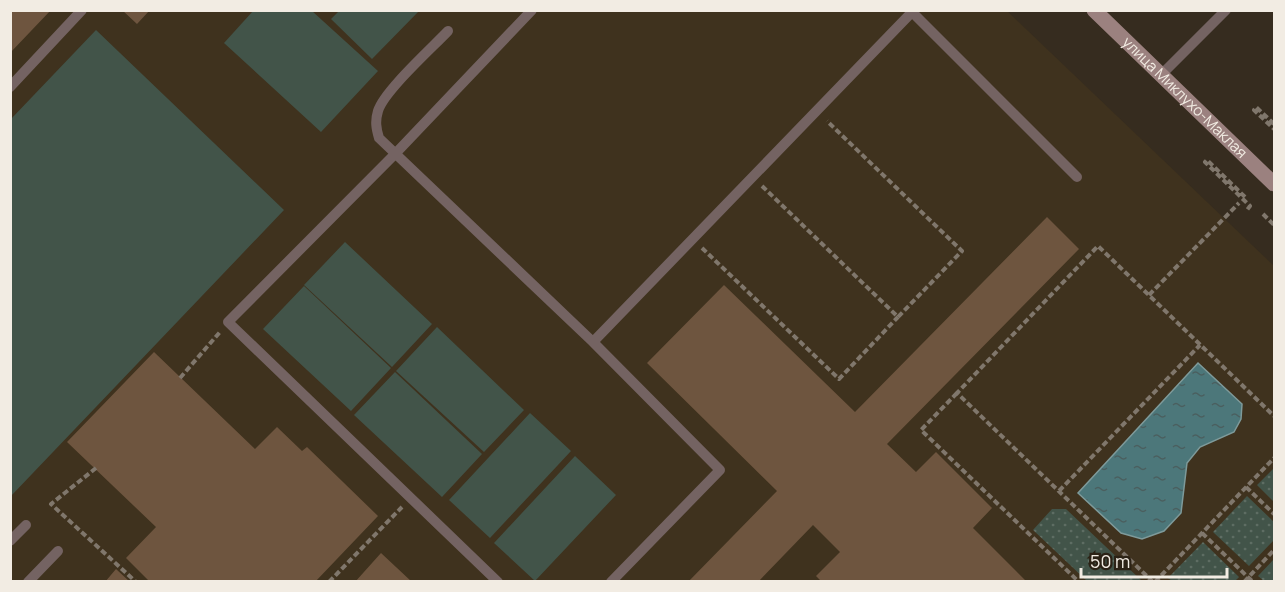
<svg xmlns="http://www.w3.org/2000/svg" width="1285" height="592" font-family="Manrope,sans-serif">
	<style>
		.built { fill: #3f321e }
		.grass { fill: url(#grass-dots) }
		.pitch { fill: #425449 }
		.water { fill: url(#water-ripples); stroke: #7e9a9a; stroke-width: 1.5 }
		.building { fill: #6e553f }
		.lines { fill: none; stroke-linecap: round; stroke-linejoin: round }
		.path { stroke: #80776c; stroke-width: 4; stroke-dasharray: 6 3; stroke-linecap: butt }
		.service { stroke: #746362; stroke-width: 10 }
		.secondary { stroke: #9b817f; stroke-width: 15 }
		.labels { text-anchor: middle; stroke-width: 6; stroke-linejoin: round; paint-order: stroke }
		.street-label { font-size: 15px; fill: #f2ece3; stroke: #2b2215 }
	</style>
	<defs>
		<pattern id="grass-dots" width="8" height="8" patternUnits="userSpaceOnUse" patternTransform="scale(1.5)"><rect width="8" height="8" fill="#425449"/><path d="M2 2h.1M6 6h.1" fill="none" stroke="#5e6d63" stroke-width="1.8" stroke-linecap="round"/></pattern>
		<pattern id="water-ripples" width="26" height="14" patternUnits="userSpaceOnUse" patternTransform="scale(1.5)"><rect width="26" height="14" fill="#4c777a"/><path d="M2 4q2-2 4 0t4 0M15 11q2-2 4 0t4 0" fill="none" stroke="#4a5f5f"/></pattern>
	</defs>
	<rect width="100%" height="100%" fill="#362c1f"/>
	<!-- built -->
	<path class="built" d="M10,11h997l267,255v315h-1263z"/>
	<!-- grass -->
	<path class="grass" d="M1274,468v34l-17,-17z
		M1247,496l27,26v18l-25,26 -36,-34z
		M1052,509h14l76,72h-55l-54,-51z
		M1203,542l36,35 -4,4h-63l-4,-3z
		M1274,559v22h-10l-6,-5z"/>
	<!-- pitch -->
	<path class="pitch" d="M340,10h79v1l-47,48 -41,-40z
		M253,11h59l66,60 -57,61 -97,-89z
		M96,30l188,180 -273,286v-377z
		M345,242l87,82 -40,43 -88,-82z
		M304,286l87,82 -40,43 -88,-82z
		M437,327l87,83 -40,42 -88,-81z
		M395,372l87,82 -40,43 -88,-82z
		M530,413l41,38 -81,87 -41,-38z
		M575,456l41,39 -81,86 -41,-38z"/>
	<!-- water -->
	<path class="water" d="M1198,363l44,41 -1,15 -7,13 -34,15 -13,16 -6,50 -17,18 -22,8 -21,-6 -43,-40z"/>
	<!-- building -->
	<path class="building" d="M10,10h41l-41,43z
		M122,10h28l-13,14z
		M1047,217l32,32 -192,195 29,28 20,-20 56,56 -19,20 54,54h-205l-6,-6 24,-24 -27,-27 -55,57h-70l89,-91 -130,-128 77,-78 131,127z
		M154,352l101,97 22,-22 25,24 5,-4 71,69 -63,66h-165l-24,-24 30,-31 -89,-85z
		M381,553l31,29h-57z
		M116,569l14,13h-25z"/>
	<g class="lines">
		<!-- path -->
		<path class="path" d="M1274,124l-18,-17 -2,3 20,19
			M762,186l136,131 64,-66 -135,-130
			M1245,197l-38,-37 -2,2 45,44 -3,4
			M1263,214l11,11
			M702,248l137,131 59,-62
			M1149,295l90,-92
			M180,378l40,-46
			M957,393l-36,37 158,152
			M96,468l-45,36 85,78
			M1246,487l28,27
			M1059,491l141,-146
			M1202,533l51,49
			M329,582l73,-75
			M1153,582l-196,-189 141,-147 176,170
			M1155,582l119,-124
			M1244,582l30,-32"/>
		<!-- service -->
		<path class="service" d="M910,10l167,167
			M448,31c-16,17 -64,60 -70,80 -3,10 -2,17 1,27l214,204
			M1161,75l65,-65
			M10,87l72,-77
			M10,541l16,-16
			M28,582l30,-31
			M498,582l-270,-260 167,-168 137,-144
			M611,582l109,-112 -127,-128 321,-332"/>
		<!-- secondary -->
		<path class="secondary" id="s1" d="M1094,10l180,174"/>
	</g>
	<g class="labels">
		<!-- street labels -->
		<g class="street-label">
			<text dy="5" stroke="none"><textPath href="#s1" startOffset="126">улица Миклухо-Маклая</textPath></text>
		</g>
	</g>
	<!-- border -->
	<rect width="1285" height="592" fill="none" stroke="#f2ece3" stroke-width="24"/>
	<!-- scale -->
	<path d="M1081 568v9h146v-9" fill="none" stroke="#f2ece3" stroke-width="3"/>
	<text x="1090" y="568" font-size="18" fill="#f2ece3" stroke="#2b2215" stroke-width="4.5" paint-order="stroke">50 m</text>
</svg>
